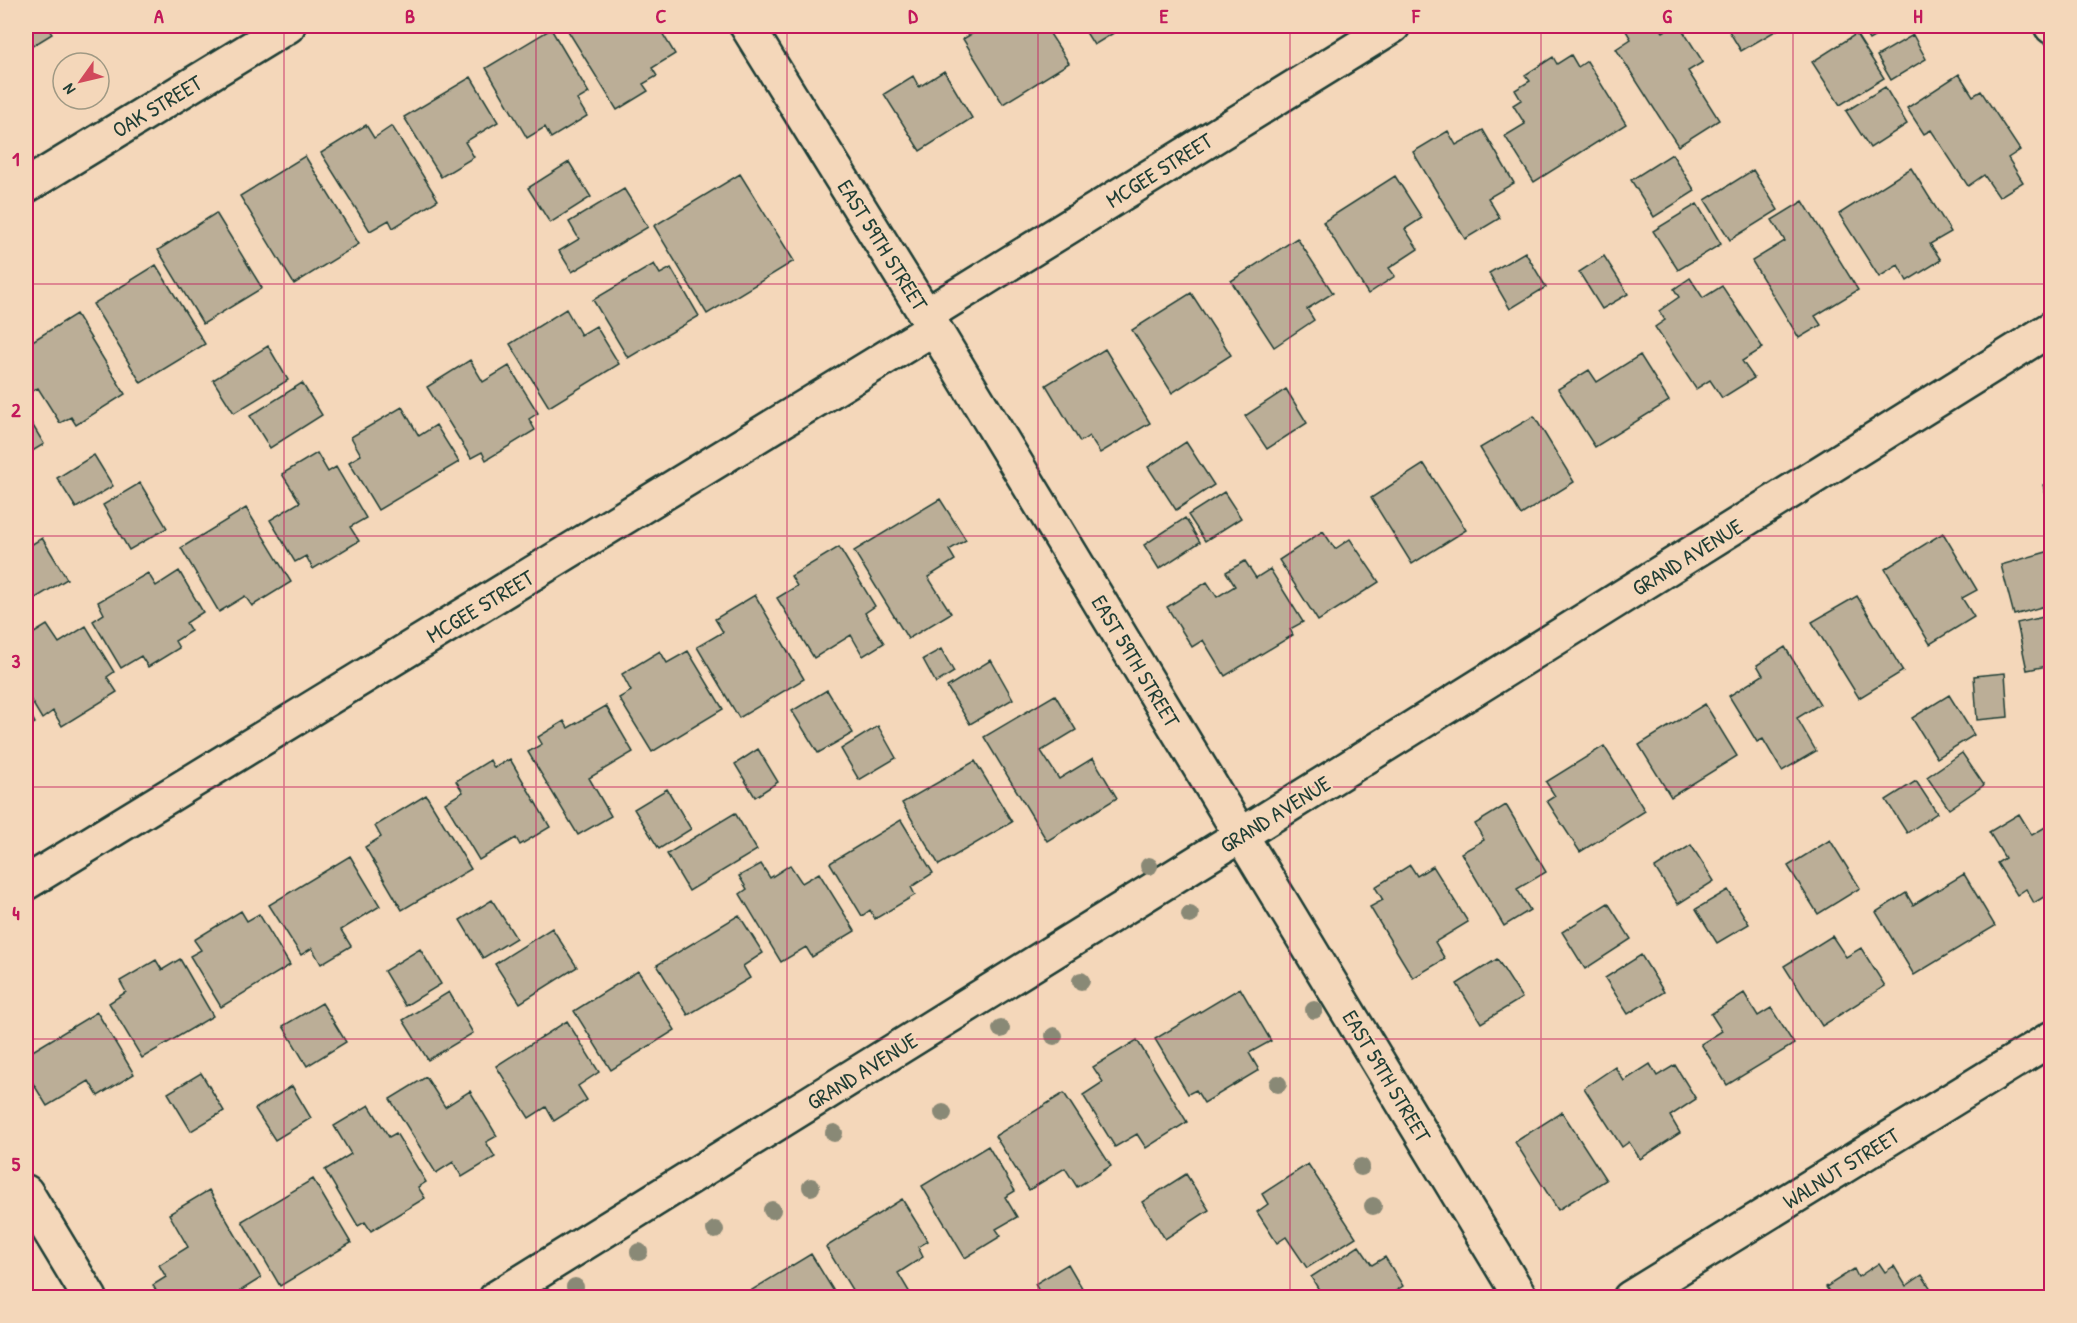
<svg xmlns="http://www.w3.org/2000/svg" width="2077" height="1323" font-family="'Patrick Hand',sans-serif">
	<style>
		.building { fill: #bbae97; stroke: #1f3d34; stroke-width: 1.5 }
		.lines { fill: none; stroke-linecap: round; stroke-linejoin: round }
		.street-casing { stroke: #1f3d34; stroke-width: 38 }
		.secondary-casing { stroke: #1f3d34; stroke-width: 38 }
		.street { stroke: #f4d7ba; stroke-width: 33 }
		.secondary { stroke: #f4d7ba; stroke-width: 33 }
		.tree { fill: #898976 }
		.grid { fill: none; stroke: #c2185b; stroke-width: 1.5; stroke-opacity: 0.55 }
		.labels { text-anchor: middle; stroke-width: 4.5; stroke-linejoin: round; paint-order: stroke }
		.street-label { font-size: 22px; fill: #1f3d34; stroke: #f4d7ba }
		.neatline { fill: none; stroke: #c2185b; stroke-width: 2 }
		.grid-label { font-size: 20px; text-anchor: middle; font-weight: bold; fill: #c2185b }
	</style>
	<rect width="100%" height="100%" fill="#f4d7ba"/>
	<filter id="ink" filterUnits="userSpaceOnUse"><feTurbulence type="fractalNoise" baseFrequency=".0167" numOctaves="2"/><feDisplacementMap in="SourceGraphic" scale="12" xChannelSelector="R" yChannelSelector="G"/><feConvolveMatrix kernelMatrix="1 2 1 2 8 2 1 2 1" color-interpolation-filters="sRGB"/></filter>
	<g filter="url(#ink)">
		<!-- building -->
		<path class="building" d="M26,26h20l6,8 -26,16z
			M565,26h93l17,28 -23,14 5,8 -14,8 5,7 -31,19z
			M985,26h17l3,5 10,-5h8l3,6 11,-6h8l24,37 -66,41 -40,-65z
			M1082,26h43l-31,19z
			M1623,26h36l4,6 10,-6h7l23,36 -15,9 31,49 -41,26 -62,-97 15,-10z
			M1726,26h58l-43,25z
			M1860,26h33l-24,14z
			M551,29l38,64 -12,7 10,16 -36,22 -6,-11 -18,11 -41,-70z
			M1856,34l28,44 -44,27 -28,-43z
			M1913,35l13,24 -35,21 -14,-24z
			M1571,55l7,12 9,-6 39,63 -92,58 -29,-46 20,-12 -12,-19 8,-5 -6,-10 15,-9 -5,-6 28,-18 4,7z
			M944,71l28,47 -52,33 -36,-57 29,-18 6,11z
			M1959,74l14,22 8,-5 39,59 -12,8 15,24 -24,15 -15,-22 -16,11 -37,-56 -7,4 -17,-26z
			M471,77l27,45 -33,20 9,15 -33,20 -37,-60z
			M1885,87l22,37 -37,24 -24,-37z
			M366,125l8,13 18,-12 46,74 -45,28 -4,-8 -19,11 -49,-78z
			M1483,130l31,53 -26,15 12,20 -35,21 -52,-87 35,-21 8,14z
			M1672,154l23,37 -41,26 -23,-37z
			M305,156l54,88 -65,40 -54,-88z
			M569,162l22,35 -41,26 -22,-35z
			M1911,168l40,64 -21,12 11,16 -34,21 -9,-16 -19,12 -40,-63z
			M1753,170l25,40 -48,30 -25,-40z
			M740,174l54,87 -87,53 -53,-88z
			M1395,176l27,42 -17,11 13,20 -29,19 6,8 -27,18 -45,-72z
			M624,189l24,38 -76,45 -13,-21 20,-12 -10,-17z
			M1803,201l55,89 -43,26 6,9 -22,13 -47,-77 33,-20 -13,-21z
			M1697,204l24,40 -43,26 -25,-39z
			M216,213l46,75 -59,36 -45,-74z
			M1297,238l36,55 -26,16 7,11 -40,27 -43,-66z
			M1525,252l21,35 -36,22 -21,-36z
			M1604,256l24,38 -26,15 -23,-37z
			M654,264l6,10 11,-6 28,48 -71,42 -35,-58z
			M156,265l49,79 -64,39 -48,-79z
			M1690,278l13,20 19,-12 41,62 -21,13 12,17 -32,20 -12,-18 -14,9 -41,-62 10,-7 -6,-9 20,-14 -5,-8z
			M1191,293l40,62 -59,38 -40,-63z
			M566,309l15,26 15,-9 23,38 -70,43 -39,-63z
			M76,314l49,80 -49,31 -5,-8 -11,6 -22,-35 -7,4 -5,-9v-38z
			M268,346l20,34 -54,33 -21,-33z
			M1105,349l45,74 -50,30 -11,-17 -9,6 -34,-57z
			M1640,355l29,46 -74,46 -37,-58 31,-19 8,12z
			M470,360l13,22 26,-16 29,47 -9,6 6,11 -49,30 -4,-8 -11,6 -44,-71z
			M302,383l20,32 -52,33 -20,-32z
			M1286,389l21,34 -40,26 -22,-33z
			M402,407l17,29 17,-11 23,37 -81,48 -29,-48 12,-7 -10,-18z
			M26,414l18,30 -18,11z
			M1534,416l40,66 -53,33 -41,-67z
			M1186,442l28,43 -38,25 -28,-43z
			M317,453l11,19 8,-5 30,51 -16,9 9,14 -46,28 -7,-13 -11,6 -25,-42 30,-18 -18,-28z
			M94,455l19,31 -37,22 -19,-30z
			M1424,464l42,66 -54,34 -41,-66z
			M140,483l27,45 -38,22 -26,-45z
			M2052,483v31l-9,-29z
			M1224,492l17,26 -36,23 -17,-26z
			M940,499l26,41 -17,10 6,10 -27,17 23,36 -43,26 -54,-88z
			M246,508l45,74 -39,24 -7,-10 -26,16 -38,-64z
			M1185,518l15,24 -41,27 -15,-24z
			M1323,531l12,18 15,-10 29,43 -61,39 -39,-61z
			M1943,533l34,57 -15,8 12,19 -44,27 -45,-75z
			M42,538l25,41 -38,23 -3,-5v-49z
			M839,547l36,59 -10,7 19,30 -21,13 -12,-21 -37,23 -37,-60 20,-12 -6,-10z
			M2050,551l2,53 -38,11 -13,-50z
			M1245,561l11,17 14,-9 33,53 -13,7 3,6 -68,41 -22,-36 -11,7 -25,-40 40,-25 10,15 18,-11 -9,-14z
			M179,571l24,41 -17,11 5,8 -16,10 4,7 -31,19 -7,-11 -20,12 -28,-47 11,-7 -6,-12 50,-29 8,13z
			M755,595l49,84 -65,39 -42,-71 26,-15 -8,-13z
			M1857,596l46,75 -44,27 -47,-76z
			M2052,615v50l-25,5 -10,-47z
			M47,625l12,18 27,-17 28,46 -7,5 10,15 -55,34 -9,-15 -11,8 -16,-27v-54z
			M1785,647l35,57 -23,14 19,33 -34,20 -19,-32 -6,3 -28,-46 34,-21 -6,-10z
			M941,649l13,23 -18,11 -13,-24z
			M660,651l7,12 21,-12 35,58 -71,43 -33,-54 12,-7 -9,-17z
			M991,660l22,39 -43,25 -23,-37z
			M2005,673l3,44 -31,3 -3,-44z
			M827,690l26,43 -35,20 -26,-42z
			M1055,695l21,35 -35,21 18,28 34,-21 24,40 -70,43 -63,-104z
			M1949,695l25,40 -37,23 -25,-40z
			M1705,704l32,52 -66,41 -32,-52z
			M26,706l9,17 -9,5z
			M606,706l27,46 -44,26 22,38 -33,19 -50,-83 14,-8 -4,-7 26,-16 4,7z
			M878,726l18,32 -37,22 -18,-31z
			M1604,746l41,65 -65,41 -33,-51 8,-5 -9,-14z
			M758,749l20,33 -23,15 -20,-33z
			M1962,753l22,32 -35,24 -22,-32z
			M510,759l40,68 -30,18 -4,-7 -37,22 -34,-57 18,-11 -7,-11 34,-21 4,8z
			M975,761l37,61 -73,43 -37,-62z
			M1916,781l21,32 -30,20 -21,-33z
			M667,789l24,40 -32,20 -25,-40z
			M426,795l45,74 -69,41 -37,-63 16,-10 -6,-11z
			M1506,805l40,67 -29,17 13,21 -26,16 -43,-73 23,-13 -9,-16z
			M735,813l22,37 -68,41 -22,-37z
			M2019,814l13,21 20,-12v69l-18,11 -8,-14 -9,6 -20,-32 8,-5 -16,-26z
			M901,820l32,53 -22,14 4,8 -40,24 -5,-9 -8,6 -32,-53z
			M1830,840l30,48 -42,26 -30,-48z
			M1691,845l23,36 -36,23 -23,-36z
			M350,856l30,50 -39,24 10,16 -30,18 -9,-16 -11,7 -32,-50z
			M761,864l9,14 20,-13 12,18 17,-10 36,58 -43,26 -6,-10 -25,15 -41,-68 7,-5 -8,-13z
			M1410,865l7,11 16,-10 35,56 -33,20 10,17 -32,19 -43,-71 13,-7 -8,-13z
			M1964,874l31,52 -81,49 -38,-63 30,-19 7,12z
			M1728,890l21,34 -32,19 -21,-34z
			M492,900l24,38 -33,20 -23,-38z
			M1608,903l23,36 -46,30 -23,-37z
			M241,911l6,10 12,-7 31,51 -69,42 -31,-51 11,-6 -7,-10z
			M739,915l24,38 -20,13 7,12 -62,37 -31,-50z
			M552,928l25,39 -57,36 -25,-39z
			M1832,936l14,21 15,-9 24,38 -63,40 -38,-60z
			M420,949l21,35 -36,22 -21,-35z
			M1641,955l23,37 -36,22 -23,-36z
			M180,959l33,57 -71,42 -33,-55 17,-11 -6,-11 36,-21 6,10z
			M1497,959l25,39 -41,25 -24,-39z
			M638,971l37,59 -64,40 -37,-59z
			M1240,988l31,53 -22,12 10,17 -55,33 -8,-13 -8,4 -33,-55z
			M449,992l24,41 -45,27 -25,-40z
			M1744,993l14,23 13,-8 23,36 -67,41 -26,-41 21,-13 -11,-17z
			M322,1003l24,39 -39,24 -24,-40z
			M97,1012l37,62 -36,22 -9,-15 -42,25 -21,-34v-17z
			M567,1021l32,51 -21,14 9,14 -33,21 -8,-14 -17,11 -33,-52z
			M1137,1040l50,82 -41,26 -9,-14 -22,13 -32,-52 20,-13 -10,-15z
			M1650,1064l7,12 18,-11 21,34 -26,17 10,17 -40,26 -11,-17 -7,5 -38,-59 31,-21 9,14z
			M201,1073l23,38 -33,20 -23,-38z
			M426,1077l19,30 25,-16 27,45 -11,6 9,15 -33,20 -9,-15 -17,11 -46,-74z
			M292,1086l19,32 -36,22 -20,-31z
			M1064,1093l47,73 -34,21 -12,-19 -36,22 -34,-54z
			M369,1105l20,32 7,-4 30,49 -8,5 7,11 -54,33 -6,-9 -7,4 -33,-56 26,-16 -17,-28z
			M1562,1112l44,68 -48,30 -43,-68z
			M988,1146l27,45 -10,6 12,20 -21,12 5,7 -36,22 -43,-72z
			M1308,1164l48,73 -49,31 -21,-31 -9,6 -20,-31 11,-8 -6,-10z
			M1186,1174l23,36 -44,29 -23,-37z
			M313,1179l38,64 -71,43 -38,-65z
			M209,1190l52,88 -32,20h-69l-7,-13 13,-8 -7,-12 29,-18 -19,-33z
			M902,1199l26,42 -10,6 5,10 -25,16 15,25h-56l-31,-51z
			M1359,1246l13,19 13,-8 18,29 -15,10 1,2h-65l-13,-21z
			M811,1254l27,44h-89l-2,-5z
			M1879,1263l6,9 9,-6 12,20 16,-11 15,23h-104l-7,-11 28,-18 4,8z
			M1068,1264l20,34h-45l-8,-14z"/>
		<g class="lines">
			<!-- street casing -->
			<g class="street-casing">
				<path id="street" d="M2051,26l1,1
					M26,186l262,-160
					M926,315l467,-289
					M26,883l908,-555
					M26,1192l64,106
					M496,1298l745,-463 811,-507
					M1630,1298l422,-260"/>
			</g>
			<!-- secondary casing -->
			<g class="secondary-casing">
				<path id="secondary" d="M747,26l187,302 587,970"/>
			</g>
			<!-- street -->
			<use href="#street" class="street"/>
			<!-- secondary -->
			<use href="#secondary" class="secondary"/>
		</g>
		<!-- trees -->
		<g class="tree">
			<circle cx="1149" cy="866" r="9"/>
			<circle cx="1190" cy="915" r="9"/>
			<circle cx="1081" cy="981" r="9"/>
			<circle cx="1314" cy="1010" r="9"/>
			<circle cx="1001" cy="1029" r="9"/>
			<circle cx="1054" cy="1036" r="9"/>
			<circle cx="1278" cy="1084" r="9"/>
			<circle cx="943" cy="1113" r="9"/>
			<circle cx="834" cy="1133" r="9"/>
			<circle cx="1361" cy="1167" r="9"/>
			<circle cx="811" cy="1187" r="9"/>
			<circle cx="1373" cy="1206" r="9"/>
			<circle cx="772" cy="1210" r="9"/>
			<circle cx="715" cy="1230" r="9"/>
			<circle cx="639" cy="1252" r="9"/>
			<circle cx="575" cy="1287" r="9"/>
		</g>
	</g>
	<!-- grid -->
	<path class="grid" d="M284,26v1272M536,26v1272M787,26v1272M1038,26v1272M1290,26v1272M1541,26v1272M1793,26v1272M26,284h2026M26,536h2026M26,787h2026M26,1039h2026"/>
	<g class="labels">
		<!-- street labels -->
		<g class="street-label">
			<text transform="translate(157 106) rotate(-31)" y="8">OAK STREET</text>
			<text transform="translate(1159 170) rotate(-32)" y="8">MCGEE STREET</text>
			<text transform="translate(883 245) rotate(58)" y="8">EAST 59TH STREET</text>
			<text transform="translate(1687 557) rotate(-32)" y="8">GRAND AVENUE</text>
			<text transform="translate(480 606) rotate(-31)" y="8">MCGEE STREET</text>
			<text transform="translate(1136 661) rotate(59)" y="8">EAST 59TH STREET</text>
			<text transform="translate(1275 814) rotate(-32)" y="8">GRAND AVENUE</text>
			<text transform="translate(862 1071) rotate(-32)" y="8">GRAND AVENUE</text>
			<text transform="translate(1387 1076) rotate(59)" y="8">EAST 59TH STREET</text>
			<text transform="translate(1841 1168) rotate(-32)" y="8">WALNUT STREET</text>
		</g>
	</g>
	<!-- margin -->
	<rect width="2077" height="1323" fill="none" stroke="#f4d7ba" stroke-width="66"/>
	<!-- north arrow -->
	<g transform="translate(81 81) rotate(236)"><circle r="28" fill="#f4d7ba" stroke="#9f9984" stroke-width="1.5"/>
	<path d="M0-4.5L10 22L0 15L-10 22Z" fill="#d1495b"/>
	<text y="-9" font-size="16" font-weight="bold" text-anchor="middle" fill="#1f3d34">N</text>
	</g>
	<rect x="33" y="33" width="2011" height="1257" class="neatline"/>
	<g class="grid-label">
		<text x="159" y="23">A</text>
		<text x="410" y="23">B</text>
		<text x="661" y="23">C</text>
		<text x="913" y="23">D</text>
		<text x="1164" y="23">E</text>
		<text x="1416" y="23">F</text>
		<text x="1667" y="23">G</text>
		<text x="1918" y="23">H</text>
		<text x="16" y="166">1</text>
		<text x="16" y="417">2</text>
		<text x="16" y="668">3</text>
		<text x="16" y="920">4</text>
		<text x="16" y="1171">5</text>
	</g>
</svg>
